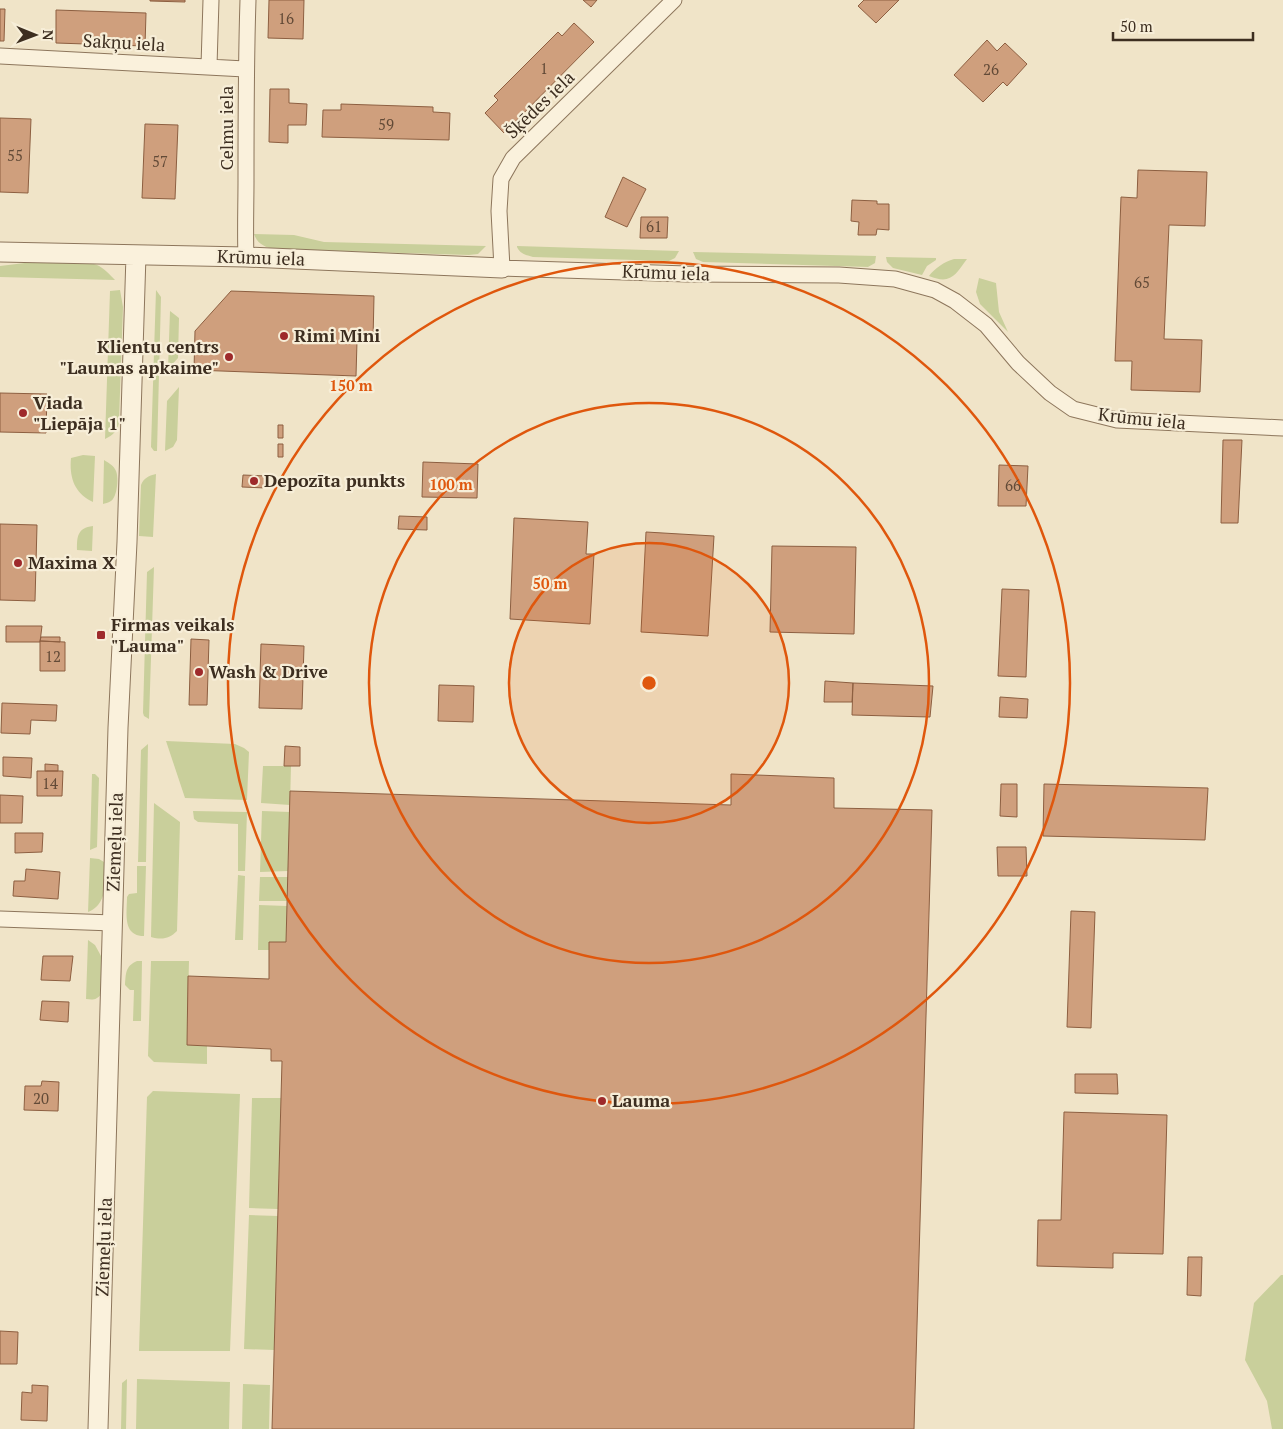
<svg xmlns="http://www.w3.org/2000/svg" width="1283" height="1429" font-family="'PT Serif',serif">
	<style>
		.green { fill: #c9cf9b }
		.building { fill: #cf9f7d; stroke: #8d5f41 }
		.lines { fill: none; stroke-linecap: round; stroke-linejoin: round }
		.minor-casing { stroke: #8d765c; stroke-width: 17 }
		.tertiary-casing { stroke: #8d765c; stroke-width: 21 }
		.minor { stroke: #faf1dc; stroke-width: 15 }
		.tertiary { stroke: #faf1dc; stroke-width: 19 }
		.ring { fill: none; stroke: #df570d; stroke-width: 2.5 }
		.poi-dot { fill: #9e2a2b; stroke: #f7eed8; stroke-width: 2 }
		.labels { text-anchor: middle; stroke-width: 4.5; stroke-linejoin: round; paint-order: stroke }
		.number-label { font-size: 15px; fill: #624a37 }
		.street-label { font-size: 18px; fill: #3d2e20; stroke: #f7eed8 }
		.poi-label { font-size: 18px; font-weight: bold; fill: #3d2e20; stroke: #f7eed8; text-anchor: start }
		.centre { fill: #df570d; stroke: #f7eed8; stroke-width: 2.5 }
		.ring-label { font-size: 15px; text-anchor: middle; font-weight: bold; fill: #df570d; stroke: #f7eed8; stroke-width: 4.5; stroke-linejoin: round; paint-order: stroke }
	</style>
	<rect width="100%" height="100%" fill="#f0e4c8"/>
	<!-- green -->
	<path class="green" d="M254,234l40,1 30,7 162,4 -8,8 -9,1 -197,-6c-9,-3 -15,-6 -18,-15z
		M517,247v-1l162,5 -4,7 -6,3 -136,-4c-7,-2 -13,-3 -16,-10z
		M693,252l183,4 -1,7 -7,4 -165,-5 -7,-3z
		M886,257l50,1v2l-9,6 -5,9 -29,-7 -6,-6z
		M954,259h13c-12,16 -16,26 -38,17 6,-8 15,-14 25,-17z
		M33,262c15,0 51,-2 64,3 7,3 13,10 18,15l-115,-3v-11z
		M979,278l17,5 3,29 9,20 -28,-28 -4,-12z
		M120,290l3,17 -4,114c-1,10 -6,14 -14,18l5,-148z
		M156,290l5,7 -4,154h-3l-3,-4z
		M170,311l9,7 -1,40 -10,11z
		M179,387l-2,53 -4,7 -8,4 2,-50z
		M83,455l12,1 -2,46c-18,-8 -24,-24 -22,-44z
		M104,460c5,3 10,6 12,11 3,7 1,26 -5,30 -3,2 -6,2 -8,3z
		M156,474l-3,63 -14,-1 2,-51c3,-7 7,-9 15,-11z
		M93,526l-1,25 -15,-1c0,-13 0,-22 16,-24z
		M154,567l-5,152 -5,-3 -1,-3 4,-141z
		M166,741l69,3 9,4 5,4 -2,48 -62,-2z
		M148,744l-2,118h-8l3,-112z
		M263,766h28l-1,39 -29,-2z
		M92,774h3l4,4 -2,69 -7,3z
		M154,803l26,19 -3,109c-8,8 -15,9 -26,6z
		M193,811l54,1 -2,59h-7v-47l-40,-2 -4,-3z
		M262,811l28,1 -2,59 -28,1z
		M90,858l9,1 5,3c3,18 3,43 -16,50z
		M137,866h9l-2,70c-22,0 -17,-24 -17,-39l2,-3 8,-1z
		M238,875l7,1 -2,64h-8z
		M260,877h28l-1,24h-28z
		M259,905l28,1 -1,36h-17v8h-11z
		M88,940l7,5 6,11 1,7 -1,31c-4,6 -8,6 -15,5z
		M137,961h5l-1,60h-8l1,-31h-4l-5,-5c1,-11 0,-19 12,-24z
		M151,961h38l-2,83 20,2v18l-53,-2 -6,-6z
		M153,1091l87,3 -10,257h-91l8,-254z
		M252,1098h29l-3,111 -29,-1z
		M249,1215l29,1 -4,134 -30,-1z
		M1281,1275h2v154h-11l-5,-28 -22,-41 9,-57z
		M127,1379l-1,50h-5l1,-46z
		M137,1379l93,3 -1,47h-93z
		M243,1384l27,1 -1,44h-27z"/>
	<!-- building -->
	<path class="building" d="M150,0h35v2l-35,-1z
		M269,0h35l-1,39 -35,-1z
		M583,0h14l-6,7z
		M864,0h35l-23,23 -18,-17z
		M0,9h5l-1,32h-4z
		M56,10l90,3 -1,33 -89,-3z
		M574,23l20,19 -90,91 -19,-20 13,-13 -4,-4 64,-64 4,4z
		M987,40l10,11 8,-8 22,21 -20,22 -4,-4 -20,20 -29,-27z
		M270,89h19v14l18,1 -1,21h-18v18l-19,-1z
		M341,104l92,3v5l17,1 -1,27 -127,-3 1,-27h18z
		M0,118l31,1 -3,74 -28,-1z
		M145,124l33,1 -3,74 -33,-1z
		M1138,170l69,2 -2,54 -36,-1 -5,114 38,1 -2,52 -69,-2 1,-29h-17l6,-164 16,1z
		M623,177l23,12 -19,38 -22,-10z
		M852,200l25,1v3h12v26l-12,-1 -1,6h-18l1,-13 -8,-1z
		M641,217h27l-1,21h-27z
		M231,291l143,5 -1,45h-16l-1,35 -162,-6 1,-39z
		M0,393l47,1 -1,39 -46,-1z
		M278,425h5v13h-5z
		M1223,440h19l-4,83h-17z
		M278,444h5v13h-5z
		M423,462l55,2 -1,34 -55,-1z
		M999,465l29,1 -2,40h-28z
		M243,475l23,1v12l-24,-1z
		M399,516l28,1v13l-29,-1z
		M514,518l74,4 -2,32h8l-4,70 -80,-5z
		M0,524l37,1 -2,76 -35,-1z
		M646,532l68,4 -6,100 -67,-4z
		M772,546l84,1 -2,87 -84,-2z
		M1002,589l27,1 -3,87 -28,-1z
		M6,626h36l-2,16h-34z
		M41,637h19v5l-20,-1z
		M191,639l18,1 -2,65h-18z
		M40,641l25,1v29h-25z
		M261,644l43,2 -2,63 -43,-1z
		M825,681l28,2 -1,19h-28z
		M853,683l80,3 -3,31 -78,-2z
		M439,685l35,1 -1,36 -35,-1z
		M1000,697l28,2 -1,19 -28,-1z
		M2,703l55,2 -1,16 -25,-1 -1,14 -29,-1z
		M285,746l15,1v19h-16z
		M3,757l29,1 -1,20 -28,-2z
		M45,764l13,1v6h-13z
		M37,771h26l-1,25h-25z
		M731,774l103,4v30l98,2 -18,619h-642l10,-368h-11v-12l-84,-4 1,-69 81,3v-37h17l4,-151 441,14z
		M1001,784h16v33l-17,-1z
		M1044,784l164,4 -3,52 -162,-4z
		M0,795l23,1 -1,27h-22z
		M15,833h28l-1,19 -27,1z
		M997,847h29l1,29h-29z
		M26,869l34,3 -2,27 -45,-3 1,-15h11z
		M1071,911l24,1 -4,116 -24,-1z
		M43,956h30l-3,25 -29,-1z
		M42,1001l27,1 -1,20 -28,-2z
		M1075,1074h42l1,20 -43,-1z
		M42,1081l17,1 -1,29 -34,-1 1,-24h16z
		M1064,1112l103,3 -4,139 -50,-1v15l-76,-2 1,-46h23z
		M1188,1257h14l-1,39 -14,-1z
		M0,1331l18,1 -1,32h-17z
		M32,1385l16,1 -1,35 -26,-1 1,-28 10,1z"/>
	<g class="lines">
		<!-- minor casing -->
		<g class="minor-casing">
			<path id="minor" d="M674,0l-161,158 -12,21 -2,32 3,57 185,6 152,1 56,4 40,11 20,11 31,24 32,38 32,30 23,16 44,11 166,8
				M0,56l245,13
				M209,66l2,-66
				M246,257c-1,-26 0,-51 0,-77 0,-60 0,-120 2,-180
				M0,919l113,4"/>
		</g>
		<!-- tertiary casing -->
		<g class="tertiary-casing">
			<path id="tertiary" d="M0,252l246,5 256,11
				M98,1429l20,-701 9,-186 9,-287"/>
		</g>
		<!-- minor -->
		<use href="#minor" class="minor"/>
		<!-- tertiary -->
		<use href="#tertiary" class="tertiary"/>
	</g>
	<!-- distance rings -->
	<circle cx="649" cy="683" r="140" fill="#df570d" fill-opacity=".12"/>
	<g class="ring">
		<circle cx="649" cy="683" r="140"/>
		<circle cx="649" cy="683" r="280"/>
		<circle cx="649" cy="683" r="421"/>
	</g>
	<!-- markers -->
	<g class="poi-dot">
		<circle cx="284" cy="336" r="5"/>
		<circle cx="229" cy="357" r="5"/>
		<circle cx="23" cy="413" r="5"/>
		<circle cx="254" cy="481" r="5"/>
		<circle cx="18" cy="563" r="5"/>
		<rect x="96" y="630" width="10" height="10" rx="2.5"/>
		<circle cx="199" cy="672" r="5"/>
		<circle cx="602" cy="1101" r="5"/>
	</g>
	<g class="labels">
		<!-- number labels -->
		<g class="number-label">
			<text x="286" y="24">16</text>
			<text x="544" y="74">1</text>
			<text x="991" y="75">26</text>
			<text x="386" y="130">59</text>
			<text x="15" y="161">55</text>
			<text x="160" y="167">57</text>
			<text x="654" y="232">61</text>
			<text x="1142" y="288">65</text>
			<text x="1013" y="491">66</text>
			<text x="53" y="662">12</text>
			<text x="50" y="789">14</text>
			<text x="41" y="1104">20</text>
		</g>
		<!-- street labels -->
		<g class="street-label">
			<text transform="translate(124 43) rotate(3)" y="6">Sakņu iela</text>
			<text transform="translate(540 105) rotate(-44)" y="6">Šķēdes iela</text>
			<text transform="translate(227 128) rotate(-90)" y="6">Celmu iela</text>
			<text transform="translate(261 258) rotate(2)" y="6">Krūmu iela</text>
			<text transform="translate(666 273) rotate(2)" y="6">Krūmu iela</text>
			<text transform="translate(1142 419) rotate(6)" y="6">Krūmu iela</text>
			<text transform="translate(115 842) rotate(-88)" y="6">Ziemeļu iela</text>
			<text transform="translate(104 1247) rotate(-88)" y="6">Ziemeļu iela</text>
		</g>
		<!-- poi labels -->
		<g class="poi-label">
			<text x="294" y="342">Rimi Mini</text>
			<text x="219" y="353" text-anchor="end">Klientu centrs<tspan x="219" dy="21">"Laumas apkaime"</tspan></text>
			<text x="33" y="409">Viada<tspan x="33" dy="21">"Liepāja 1"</tspan></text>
			<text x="264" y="487">Depozīta punkts</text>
			<text x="28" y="569">Maxima X</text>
			<text x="111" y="631">Firmas veikals<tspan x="111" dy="21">"Lauma"</tspan></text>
			<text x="209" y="678">Wash &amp; Drive</text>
			<text x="612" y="1107">Lauma</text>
		</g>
	</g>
	<circle cx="649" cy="683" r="8" class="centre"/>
	<g class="ring-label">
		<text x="351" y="391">150 m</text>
		<text x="451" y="490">100 m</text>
		<text x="550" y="589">50 m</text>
	</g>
	<!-- north arrow -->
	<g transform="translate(35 35) rotate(91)" stroke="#f7eed8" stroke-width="4" paint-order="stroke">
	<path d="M0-4L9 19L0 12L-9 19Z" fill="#3d2e20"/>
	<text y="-8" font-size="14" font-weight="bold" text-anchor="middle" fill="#3d2e20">N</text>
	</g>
	<!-- scale -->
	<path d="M1113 32v8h140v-8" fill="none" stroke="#3d2e20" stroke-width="2.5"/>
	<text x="1120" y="32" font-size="15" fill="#3d2e20" stroke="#f7eed8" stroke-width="4" paint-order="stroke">50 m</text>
</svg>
